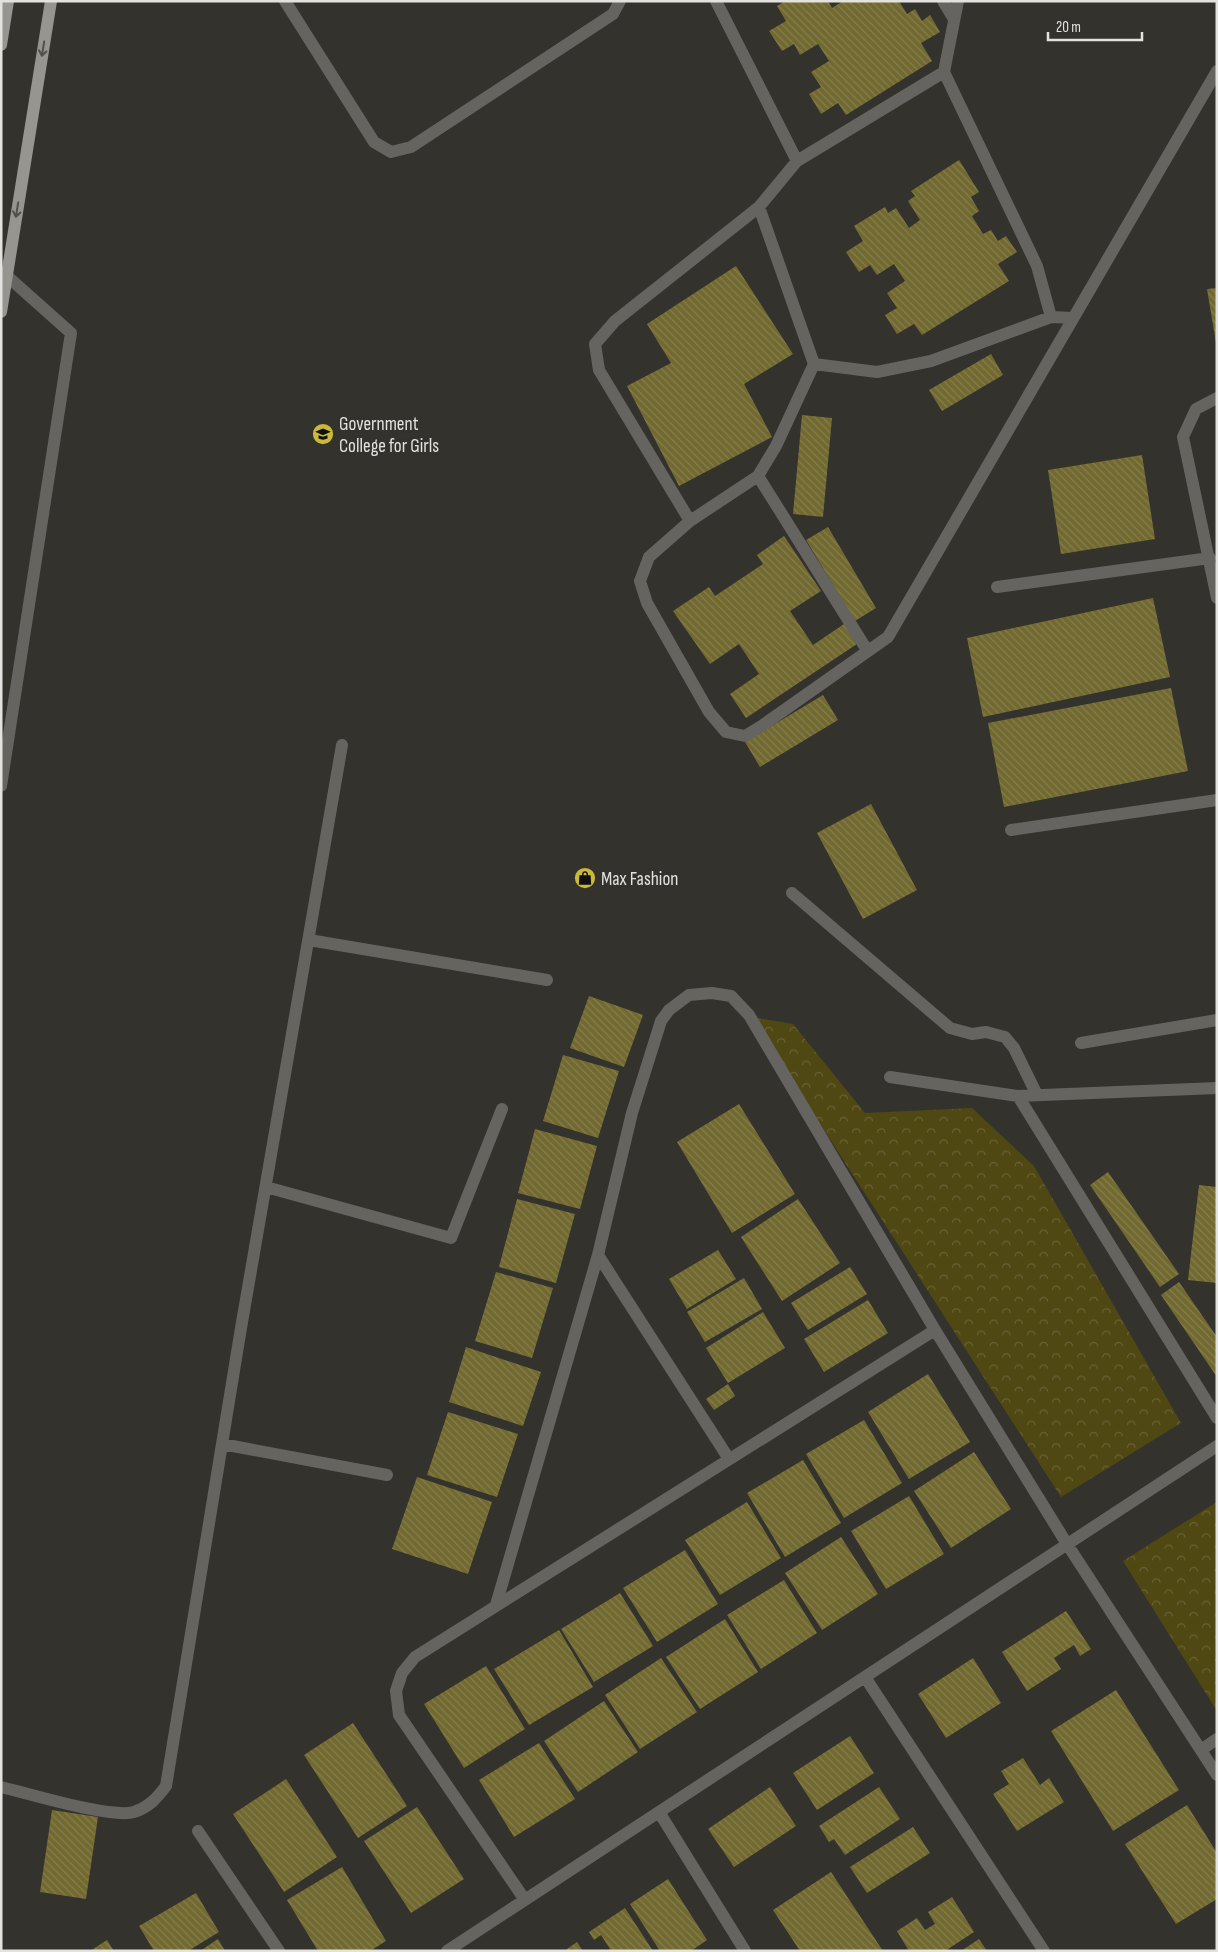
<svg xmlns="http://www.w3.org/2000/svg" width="1218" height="1952" font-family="'Sofia Sans Condensed',sans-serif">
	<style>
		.park { fill: url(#park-crowns) }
		.building { fill: url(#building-back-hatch) }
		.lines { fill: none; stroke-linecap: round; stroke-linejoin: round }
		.minor { stroke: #656461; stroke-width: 12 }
		.major { stroke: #969590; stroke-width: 12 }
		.oneway { stroke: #51504b }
		.labels { text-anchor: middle; stroke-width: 5; stroke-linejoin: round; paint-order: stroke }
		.poi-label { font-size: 19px; fill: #e3e2df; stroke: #33322d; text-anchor: start }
	</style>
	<defs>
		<pattern id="park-crowns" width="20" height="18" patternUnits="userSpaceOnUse" patternTransform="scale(1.25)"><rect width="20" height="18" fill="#4f4813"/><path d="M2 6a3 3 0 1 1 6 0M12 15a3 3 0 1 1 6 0" fill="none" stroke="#686235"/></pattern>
		<pattern id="building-back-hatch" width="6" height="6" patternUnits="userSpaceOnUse" patternTransform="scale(1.25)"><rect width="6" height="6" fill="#716930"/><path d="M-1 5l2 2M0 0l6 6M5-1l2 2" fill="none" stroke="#857e4e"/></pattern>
	</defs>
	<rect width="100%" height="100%" fill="#33322d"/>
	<!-- park -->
	<path class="park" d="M751,1017l42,7 72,89 107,-5 62,58 147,257 -120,74z
		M1217,1502v209l-94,-150z"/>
	<!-- building -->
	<path class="building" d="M785,1h43l4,7 11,-7h56l8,13 8,-5 7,12 8,-6 10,17 -19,11 11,18 -86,54 -8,-12 -17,11 -12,-20 12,-7 -10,-15 18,-11 -11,-17 -18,11 -6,-11 -12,7 -13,-20 17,-10 -9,-15z
		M959,160l20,32 -8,5 8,14 -7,5 11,18 8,-4 7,11 8,-5 11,16 -19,12 11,17 -87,54 -8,-11 -17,10 -12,-19 12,-7 -10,-15 18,-12 -11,-17 -17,11 -7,-10 -11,7 -13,-20 17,-11 -9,-15 31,-19 3,6 8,-5 13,20 11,-8 -12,-19 7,-5 -4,-5z
		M736,266l57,88 -49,30 28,53 -93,49 -52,-100 44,-23 -24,-39z
		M1217,288v55h-1l-9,-54z
		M991,354l12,21 -61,36 -13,-21z
		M802,415l30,3 -9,99 -30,-3z
		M1142,455l13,84 -94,15 -13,-84z
		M828,527l48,81 -21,13 -49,-81z
		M784,536l37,55 -31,20 23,34 31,-21 13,20 -111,74 -16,-24 29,-20 -20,-30 -29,20 -37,-53 36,-24 6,9 48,-32 -6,-9z
		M1153,598l17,79 -187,40 -16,-79z
		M1171,688l17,83 -184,36 -16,-84z
		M823,695l15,25 -78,47 -15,-25z
		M871,804l46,86 -54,29 -46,-86z
		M589,996l54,19 -19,52 -54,-19z
		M563,1055l56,16 -21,67 -55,-17z
		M739,1104l56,90 -63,39 -55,-91z
		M535,1129l62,17 -17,63 -62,-16z
		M1108,1172l71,102 -19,13 -70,-102z
		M1199,1185l18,2v96l-29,-3z
		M517,1199l58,15 -19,69 -57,-16z
		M798,1199l42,64 -58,38 -41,-64z
		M718,1250l18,29 -49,30 -18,-30z
		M850,1267l17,27 -59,36 -17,-27z
		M496,1272l57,16 -21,70 -57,-17z
		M744,1278l18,31 -57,33 -18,-30z
		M1179,1282l38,55v40l-56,-82z
		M868,1300l20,33 -64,39 -20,-33z
		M763,1312l22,36 -57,35 -22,-35z
		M466,1347l75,25 -18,54 -74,-24z
		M928,1374l42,68 -61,37 -41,-67z
		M728,1384l7,12 -21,14 -8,-11z
		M448,1412l70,22 -21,63 -70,-22z
		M864,1420l38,63 -58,35 -38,-64z
		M974,1452l37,57 -60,39 -37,-57z
		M803,1460l38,63 -56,34 -38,-64z
		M417,1477l75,25 -24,72 -76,-25z
		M909,1496l35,58 -58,35 -35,-58z
		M747,1502l34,56 -61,37 -35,-55z
		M841,1537l37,57 -56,36 -37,-57z
		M685,1550l33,54 -61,38 -34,-54z
		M784,1580l33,53 -56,36 -34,-54z
		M620,1593l33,53 -59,36 -33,-53z
		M1066,1611l25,38 -11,7 -6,-11 -20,13 7,11 -34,22 -25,-39z
		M725,1619l33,53 -58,37 -34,-52z
		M559,1630l34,57 -64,38 -35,-56z
		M661,1658l36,54 -57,37 -35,-54z
		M973,1658l28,45 -55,35 -28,-44z
		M486,1666l39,63 -61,39 -40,-64z
		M1116,1690l63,100 -66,41 -62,-100z
		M604,1701l34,51 -60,40 -34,-51z
		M353,1723l54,83 -49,32 -54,-83z
		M850,1736l24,37 -57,37 -24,-37z
		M539,1743l36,56 -61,38 -35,-57z
		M1023,1758l17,27 9,-7 15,24 -47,29 -24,-37 16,-10 -8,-13z
		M286,1779l51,78 -53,35 -51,-78z
		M770,1787l26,39 -62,41 -26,-38z
		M879,1787l21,32 -55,36 -11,-16 -5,3 -10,-16z
		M1187,1805l30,48v46l-41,25 -51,-80z
		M417,1807l47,72 -53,34 -47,-72z
		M52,1810l46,7 -12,82 -46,-7z
		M913,1827l17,26 -63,40 -17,-26z
		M342,1867l44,74 -16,10h-52l-31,-51z
		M831,1872l52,79h-83l-27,-41z
		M668,1879l39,61 -16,11h-31l-30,-47z
		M196,1893l23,39 -31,19h-34l-15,-25z
		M952,1897l22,35 -29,19h-36l-12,-20 20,-13 8,12 10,-6 -7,-12z
		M625,1908l28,43h-45l2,-2 -9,-14 -7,5 -5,-8z
		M218,1939l7,12h-25z
		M979,1939l8,12h-26z
		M107,1940l7,11h-24z
		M577,1942l6,9h-19z"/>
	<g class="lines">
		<!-- minor -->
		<path class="minor" d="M285,1l89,141 17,10 20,-5 202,-133 7,-13
			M716,1l81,160
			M943,1l11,18
			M958,1l-14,71 93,194 14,51
			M759,207l55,157 -38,82 -18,30 -68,45 -41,36 -9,24 7,22 62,109 17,20 19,4 18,-11 125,-88 329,-566
			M814,364l63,8 54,-11 120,-44 22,1
			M1217,398l-21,11 -13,28 34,161
			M758,476l109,174
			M690,521l-91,-151 -4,-26 20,-23 144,-114 38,-46 147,-89
			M997,587l213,-29
			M1,786l70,-453 -64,-57
			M1011,830l206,-30
			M792,893l158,135 22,6 14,-2 19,5 9,11 23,47
			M309,940l238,40
			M1081,1043l136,-23
			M890,1077l128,19 199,-8
			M1018,1096l199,322
			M266,1187l185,51 51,-129
			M598,1255l131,204
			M222,1444l165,31
			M496,1605l102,-350 34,-142 29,-92 8,-11 20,-15 23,-2 19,3 18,19 186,315 132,214 150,231
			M865,1677l179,274
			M1201,1750l16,-11
			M1,1787c27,6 110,32 133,25 15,-5 23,-14 32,-26l75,-458 101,-583
			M659,1812l86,139
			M198,1831l81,120
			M525,1900l-126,-185 -3,-24 6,-18 13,-16 520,-327
			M447,1951l770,-505"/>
		<!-- major -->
		<path class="major" d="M1,45l7,-44
			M1,312l50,-311"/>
	</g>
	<!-- one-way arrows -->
	<defs><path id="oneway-shaft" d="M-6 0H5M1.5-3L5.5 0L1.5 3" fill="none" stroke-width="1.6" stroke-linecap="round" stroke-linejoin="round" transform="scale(1.25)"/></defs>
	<g class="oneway">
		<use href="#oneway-shaft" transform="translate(43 49) rotate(99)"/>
		<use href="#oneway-shaft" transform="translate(17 210) rotate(99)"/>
	</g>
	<!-- icons -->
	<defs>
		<g id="university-disc" transform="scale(1.125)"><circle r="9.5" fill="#cbb939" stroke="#33322d"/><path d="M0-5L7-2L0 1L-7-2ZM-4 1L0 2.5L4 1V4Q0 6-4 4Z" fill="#111"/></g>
		<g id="shop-disc" transform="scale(1.125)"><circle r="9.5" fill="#cbb939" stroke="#33322d"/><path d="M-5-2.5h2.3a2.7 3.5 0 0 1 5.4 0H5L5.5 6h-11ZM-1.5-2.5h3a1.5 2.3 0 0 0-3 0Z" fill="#111"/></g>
	</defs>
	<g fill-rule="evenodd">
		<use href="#university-disc" x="323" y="434"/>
		<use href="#shop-disc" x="585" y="878"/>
	</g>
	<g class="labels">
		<!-- poi labels -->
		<g class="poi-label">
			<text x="339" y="430">Government<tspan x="339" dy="22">College for Girls</tspan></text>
			<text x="601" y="885">Max Fashion</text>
		</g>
	</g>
	<!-- border -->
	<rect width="1218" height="1952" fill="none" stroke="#e3e2df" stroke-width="5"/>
	<!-- scale -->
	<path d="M1048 32v8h94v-8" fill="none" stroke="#e3e2df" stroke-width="2.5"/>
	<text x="1056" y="32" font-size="15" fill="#e3e2df" stroke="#33322d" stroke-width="4" paint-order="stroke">20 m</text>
</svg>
